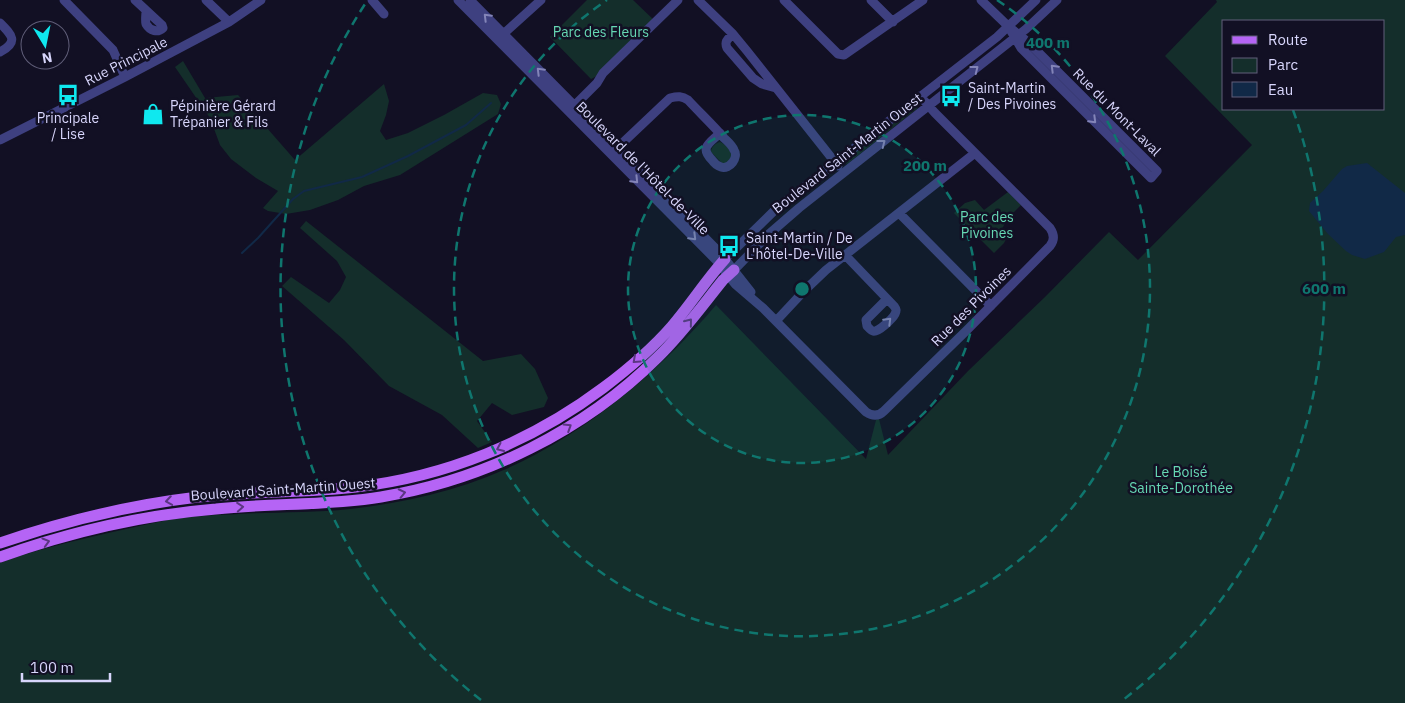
<svg xmlns="http://www.w3.org/2000/svg" width="1405" height="703" font-family="'IBM Plex Sans',sans-serif">
	<style>
		.green { fill: #142e2b; fill-rule: evenodd }
		.water { fill: #112947 }
		.lines { fill: none; stroke-linecap: round; stroke-linejoin: round }
		.stream { stroke: #112947; stroke-width: 2 }
		.minor { stroke: #3e4080; stroke-width: 9 }
		.major { stroke: #b564f5; stroke-width: 11 }
		.oneway { stroke: #8384b8 }
		.oneway2 { stroke: #5b3682 }
		.ring { fill: none; stroke: #0f766e; stroke-width: 2.5; stroke-dasharray: 9 6 }
		.labels { text-anchor: middle; stroke-width: 5; stroke-linejoin: round; paint-order: stroke }
		.park-label { font-size: 14px; fill: #66d8b4; stroke: #121024 }
		.street-label { font-size: 14px; fill: #d8d6fc; stroke: #121024 }
		.poi-label { font-size: 14px; fill: #d8d6fc; stroke: #121024; text-anchor: start }
		.centre { fill: #0f766e; stroke: #121024; stroke-width: 2.5 }
		.ring-label { font-size: 15px; text-anchor: middle; font-weight: bold; fill: #0f766e; stroke: #121024; stroke-width: 5; stroke-linejoin: round; paint-order: stroke }
	</style>
	<rect width="100%" height="100%" fill="#121024"/>
	<!-- green -->
	<path class="green" d="M587,0h46l23,22 -53,51 -12,6 -41,-42z
		M1216,0h189v703h-1405v-140c29,-11 61,-19 91,-26 26,-6 51,-12 77,-17 23,-4 48,-5 71,-6 37,-2 74,-1 111,-5 53,-6 107,-18 156,-40 82,-37 153,-97 210,-164l150,154 10,-39 3,-1 9,36 80,-84 77,-74 64,-65 29,28 114,-115 -87,-89 52,-54zM1224,21h160v88h-160z
		M183,61l22,37 33,-3 57,65 89,-76 5,17 -3,14 -6,16 6,9 22,-7 36,-18 39,-22 14,2 4,9 -3,10 -98,61 -36,11 -26,14 -28,10 -24,4 -18,-3 -5,-3 15,-17 -22,-13 -25,-19 -11,-14 -10,-27 -35,-51z
		M916,106l2,2 -71,56 -3,-3z
		M720,142c7,3 11,9 12,16l-7,6 -3,-1 -11,-11c0,-5 5,-9 9,-10z
		M1008,192l13,13 -14,14 -5,10 6,6 -4,8 -10,10 -40,-40 11,-10 10,-3 9,10z
		M306,221l177,140 38,-7 14,15 13,29 -4,9 -32,8 -20,-12 -15,18 15,21 -14,6 -36,-33 -53,-29 -45,-46 -62,-54 9,-9 38,26 11,-13 6,-13 -9,-16 -37,-33z"/>
	<!-- water -->
	<path class="water" d="M1367,163l38,30v42l-9,2 -12,15 -19,7 -13,-4 -6,-4 -18,-17 -19,-23 1,-8 13,-12 19,-22 5,-3z"/>
	<g class="lines">
		<!-- stream -->
		<path class="stream" d="M242,253l16,-15 35,-39 11,-8 58,-14 46,-21 58,-31 25,-22"/>
		<!-- minor -->
		<path class="minor" d="M64,0l49,50 12,27
			M135,0l27,25 1,3c-5,5 -13,3 -17,-4 -1,-4 0,-9 0,-13
			M206,0l23,22
			M372,0l12,14
			M458,0l258,260 19,24 28,24 103,104c6,4 12,5 18,-1l83,-81 83,-84c5,-6 4,-12 0,-18l-115,-115 -15,-17
			M470,0l251,254 30,38
			M698,0l35,34 14,17 91,115
			M784,0l54,54 6,1 79,-55
			M871,0l22,22
			M981,0l27,26 20,16 129,129 -6,7 -130,-130 -13,-22
			M0,23c12,12 19,19 0,29
			M733,34c-5,5 -9,7 -6,14l26,30 9,6 14,4
			M500,37l41,-37
			M572,108l25,-25 6,-10 75,-73
			M0,140l125,-63 104,-55 32,-22
			M614,151l56,-53c8,-2 12,-2 18,2 12,13 25,25 36,38 3,3 8,7 10,12 5,7 -4,20 -13,17 -3,-1 -7,-4 -9,-7 -13,-13 -2,-17 8,-27
			M899,213l92,93
			M845,255l49,51c2,3 3,4 1,8 -2,4 -17,19 -22,17 -2,0 -5,-4 -6,-5l-1,-6 21,-21
			M725,259l52,-51 220,-171 39,-37
			M734,270l35,-36 30,-26 227,-179 31,-29
			M776,321l28,-30 22,-21 149,-117"/>
		<!-- major -->
		<path class="major" d="M0,543c64,-22 130,-38 198,-46 52,-6 106,-4 158,-10 89,-10 175,-45 247,-99 24,-18 49,-39 69,-62 19,-22 34,-46 53,-67
			M0,557c70,-25 143,-42 216,-48 55,-6 110,-3 165,-12 103,-17 203,-66 277,-140 24,-23 44,-51 65,-77l11,-10"/>
	</g>
	<!-- one-way arrows -->
	<defs><path id="oneway-chevron" d="M-2-3.5L2.5 0L-2 3.5" fill="none" stroke-width="1.6" stroke-linecap="round" stroke-linejoin="round" transform="scale(1.25)"/></defs>
	<g class="oneway">
		<use href="#oneway-chevron" transform="translate(487 17) rotate(-135)"/>
		<use href="#oneway-chevron" transform="translate(1054 68) rotate(-135)"/>
		<use href="#oneway-chevron" transform="translate(975 69) rotate(-38)"/>
		<use href="#oneway-chevron" transform="translate(540 71) rotate(-135)"/>
		<use href="#oneway-chevron" transform="translate(1093 120) rotate(45)"/>
		<use href="#oneway-chevron" transform="translate(882 143) rotate(-38)"/>
		<use href="#oneway-chevron" transform="translate(635 180) rotate(46)"/>
		<use href="#oneway-chevron" transform="translate(693 237) rotate(45)"/>
		<use href="#oneway-chevron" transform="translate(888 321) rotate(-45)"/>
	</g>
	<g class="oneway2">
		<use href="#oneway-chevron" transform="translate(689 322) rotate(-51)"/>
		<use href="#oneway-chevron" transform="translate(636 360) rotate(138)"/>
		<use href="#oneway-chevron" transform="translate(568 427) rotate(-32)"/>
		<use href="#oneway-chevron" transform="translate(500 448) rotate(156)"/>
		<use href="#oneway-chevron" transform="translate(402 493) rotate(-12)"/>
		<use href="#oneway-chevron" transform="translate(169 501) rotate(171)"/>
		<use href="#oneway-chevron" transform="translate(240 507) rotate(-4)"/>
		<use href="#oneway-chevron" transform="translate(46 542) rotate(-16)"/>
	</g>
	<!-- distance rings -->
	<circle cx="802" cy="289" r="174" fill="#0f766e" fill-opacity=".12"/>
	<g class="ring">
		<circle cx="802" cy="289" r="174"/>
		<path d="M997 0A348 348 0 1 1 607 0"/>
		<path d="M481 700A522 522 0 0 1 367 1M1293 110A522 522 0 0 1 1123 700"/>
	</g>
	<!-- icons -->
	<defs>
		<g id="bus-bare" transform="scale(1.725)"><path d="M-5-6H5V4H4V6H2V4H-2V6H-4V4H-5ZM-3.5-4V0h7V-4ZM-3.5 1.2v1.5H-2V1.2ZM2 1.2v1.5H3.5V1.2Z" fill="#0fe8ef" stroke="#121024" stroke-width="2.5" paint-order="stroke"/></g>
		<g id="shop-bare" transform="scale(1.725)"><path d="M-5-2.5h2.3a2.7 3.5 0 0 1 5.4 0H5L5.5 6h-11ZM-1.5-2.5h3a1.5 2.3 0 0 0-3 0Z" fill="#0fe8ef" stroke="#121024" stroke-width="2.5" paint-order="stroke"/></g>
	</defs>
	<g fill-rule="evenodd">
		<use href="#bus-bare" x="68" y="95"/>
		<use href="#bus-bare" x="951" y="96"/>
		<use href="#shop-bare" x="153" y="114"/>
		<use href="#bus-bare" x="729" y="246"/>
	</g>
	<g class="labels">
		<!-- park labels -->
		<g class="park-label">
			<text x="601" y="37">Parc des Fleurs</text>
			<text x="987" y="222">Parc des<tspan x="987" dy="16">Pivoines</tspan></text>
			<text x="1181" y="477">Le Boisé<tspan x="1181" dy="16">Sainte-Dorothée</tspan></text>
		</g>
		<!-- street labels -->
		<g class="street-label">
			<text transform="translate(126 61) rotate(-27)" y="5">Rue Principale</text>
			<text transform="translate(1117 112) rotate(45)" y="5">Rue du Mont-Laval</text>
			<text transform="translate(847 153) rotate(-38)" y="5">Boulevard Saint-Martin Ouest</text>
			<text transform="translate(643 168) rotate(45)" y="5">Boulevard de l'Hôtel-de-Ville</text>
			<text transform="translate(971 306) rotate(-45)" y="5">Rue des Pivoines</text>
			<text transform="translate(283 489) rotate(-4)" y="5">Boulevard Saint-Martin Ouest</text>
		</g>
		<!-- poi labels -->
		<g class="poi-label">
			<text x="968" y="93">Saint-Martin<tspan x="968" dy="16">/ Des Pivoines</tspan></text>
			<text x="170" y="111">Pépinière Gérard<tspan x="170" dy="16">Trépanier &amp; Fils</tspan></text>
			<text x="68" y="123" text-anchor="middle">Principale<tspan x="68" dy="16">/ Lise</tspan></text>
			<text x="746" y="243">Saint-Martin / De<tspan x="746" dy="16">L'hôtel-De-Ville</tspan></text>
		</g>
	</g>
	<circle cx="802" cy="289" r="8" class="centre"/>
	<g class="ring-label">
		<text x="1048" y="48">400 m</text>
		<text x="925" y="171">200 m</text>
		<text x="1324" y="294">600 m</text>
	</g>
	<!-- legend -->
	<rect x="1222" y="20" width="162" height="90" fill="#121024" stroke="#615f7a"/>
	<rect x="1232" y="36" width="25" height="8" fill="#b564f5" stroke="#615f7a"/>
	<text x="1268" y="45" font-size="15" fill="#d8d6fc">Route</text>
	<rect x="1232" y="58" width="25" height="15" fill="#142e2b" stroke="#615f7a"/>
	<text x="1268" y="70" font-size="15" fill="#d8d6fc">Parc</text>
	<rect x="1232" y="82" width="25" height="15" fill="#112947" stroke="#615f7a"/>
	<text x="1268" y="95" font-size="15" fill="#d8d6fc">Eau</text>
	<!-- north arrow -->
	<g transform="translate(45 45) rotate(170)"><circle r="24" fill="#121024" stroke="#615f7a"/>
	<path d="M0-4L9 19L0 12L-9 19Z" fill="#0fe8ef"/>
	<text y="-8" font-size="14" font-weight="bold" text-anchor="middle" fill="#d8d6fc">N</text>
	</g>
	<!-- scale -->
	<path d="M22 673v8h88v-8" fill="none" stroke="#d8d6fc" stroke-width="2.5"/>
	<text x="30" y="673" font-size="15" fill="#d8d6fc" stroke="#121024" stroke-width="4" paint-order="stroke">100 m</text>
</svg>
